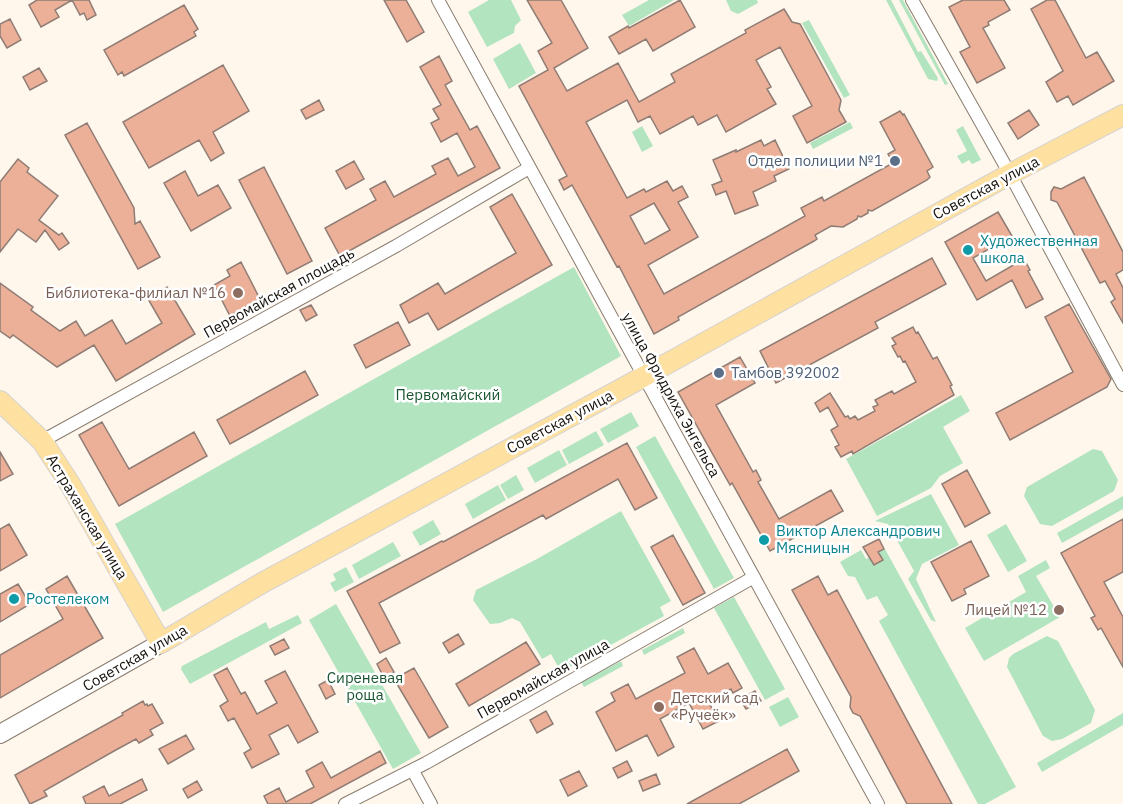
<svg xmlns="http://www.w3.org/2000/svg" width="1123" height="804" font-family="'IBM Plex Sans',sans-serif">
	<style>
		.green { fill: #b2e4bf }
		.building { fill: #ebb097; stroke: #8f7c74; stroke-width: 1.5; fill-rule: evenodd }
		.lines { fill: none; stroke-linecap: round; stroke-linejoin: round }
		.minor-casing { stroke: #887b6d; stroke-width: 14 }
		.secondary-casing { stroke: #887b6d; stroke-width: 20 }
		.primary-casing { stroke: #d5d4d3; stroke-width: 22 }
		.minor { stroke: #fff; stroke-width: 12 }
		.secondary { stroke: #fff; stroke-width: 18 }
		.primary { stroke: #fee0a0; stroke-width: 20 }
		.service-dot { fill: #5c6f8a; stroke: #fff; stroke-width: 2 }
		.culture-dot { fill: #0f9aa8; stroke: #fff; stroke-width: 2 }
		.education-dot { fill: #8d6e63; stroke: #fff; stroke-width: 2 }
		.labels { text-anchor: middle; stroke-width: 5; stroke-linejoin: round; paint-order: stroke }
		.service-label { font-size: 15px; fill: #4e5e75; stroke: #fff; text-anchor: end }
		.street-label { font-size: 15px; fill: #16100b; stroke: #fff }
		.culture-label { font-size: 15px; fill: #0d838f; stroke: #fff; text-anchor: start }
		.education-label { font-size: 15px; fill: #785e54; stroke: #fff; text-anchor: end }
		.park-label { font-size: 15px; fill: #1a5430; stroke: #fff }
	</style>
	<rect width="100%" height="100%" fill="#fff6ec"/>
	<!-- green -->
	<path class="green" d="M489,0h22l10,20 -6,6 -1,7 -27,14 -19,-35z
		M649,0h25l-45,26 -7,-11z
		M726,0h31l1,3 -20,11 -7,-3z
		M886,0h5l27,52 3,-1 17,27 -1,3 -9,-2z
		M899,0h4l45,84 -3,1z
		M809,20l41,75 -6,3 -42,-75z
		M520,43l16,30 -27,16 -16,-30z
		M850,122l3,6 -40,21 -3,-6z
		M642,126l11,20 -11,6 -10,-20z
		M963,126l18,34 -9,4 -3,-4 -7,4 -5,-8 10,-5 -11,-21z
		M574,267l47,89 -458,256 -48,-88z
		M961,395l9,16 -27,16 20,36 -23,13 -9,12 -54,28 -31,-57z
		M631,412l8,14 -31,17 -8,-14z
		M596,431l8,14 -35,19 -7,-14z
		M655,436l79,142 -20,11 -78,-142z
		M1093,449l9,2 16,29 -4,11 -62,35 -12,-2 -16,-28 3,-9z
		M559,450l8,15 -32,18 -8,-15z
		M516,475l8,15 -16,9 -8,-14z
		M498,485l8,15 -33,19 -8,-15z
		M931,494l28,51 -37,19 -6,15 20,43 -5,-2 -23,-41 6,-8 -26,-47 -13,-3z
		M1123,496v13l-61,34 -5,-10z
		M621,511l50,90 -11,6 4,9 -103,56 -10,-18 -9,5 -22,-37 -8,-4 -12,5 -10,1 -17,-24 3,-10 61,-31z
		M433,520l8,14 -21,12 -8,-14z
		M1006,524l21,37 -19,11 -21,-37z
		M393,542l8,14 -42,23 -7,-14z
		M885,549l131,238 -31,17h-7l-99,-183 9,-6 -11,-19 -10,4 -12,-23 -7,-1 -8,-14 21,-12 5,9z
		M1046,560l4,8 -14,8 24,41 -76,44 -19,-33 61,-36 -8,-16z
		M346,567l8,15 -19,10 -5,-9 6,-3 -3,-6z
		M734,597l51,92 -20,11 -51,-92z
		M336,604l85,149 -28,16 -84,-149z
		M298,615l4,8 -112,61 -9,-15 1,-3 84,-44 3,7z
		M683,628l2,5 -41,22 -2,-5z
		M1047,636l11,5 37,69 -4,13 -29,16 -10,2 -9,-5 -36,-69 2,-9 4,-4z
		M621,661l2,5 -39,21 -3,-5z
		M788,697l11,20 -19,10 -11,-20z
		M1123,713v12l-81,47 -5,-9z"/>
	<!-- building -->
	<path class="building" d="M37,0h52l7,15 -9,5 -3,-7 -4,2 -8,-15 -17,10 4,7 -18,10 -12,-22z
		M384,0h22l18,32 -17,10z
		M527,0h34l27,48 -34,20 13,23 51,-28 21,39 36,-20 -4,-8 75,-41 -1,-3 39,-21 8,13 8,2 41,76 -2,10 7,12 -39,21 -14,-27 19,-10 -32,-59 -24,13 15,27 -4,2 9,15 -50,28 -9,-17 -19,10 -5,-9 -33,18 -10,-18 -12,6 -11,-22 -41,22 41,76 17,-9 2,3 21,-11 6,10 9,-5 6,11 -10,5 20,35 -50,28 16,29 141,-78 -4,-8 21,-11 2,4 69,-38 -5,-9 7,-4 -15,-28 20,-11 3,4 1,-1 29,53 -6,4 3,6 -3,3 -55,31 -4,-1v3l-7,4 -3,-1 -1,3 -14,8 -12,-1 -16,9 2,4 -3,2 -136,76 1,3 -25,14 -35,-68 -2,1 -45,-82 -8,5 -5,-10 8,-4 -48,-90 29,-16 -10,-19 14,-8zM654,203l16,27 -25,14 -15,-28z
		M680,0l15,27 -42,24 -7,-12 -27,15 -10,-17 19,-11 1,2z
		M963,0h41l6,10 -22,12 1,3 -6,3 22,40 -28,15 -17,-31 10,-5 -21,-40z
		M1047,0h8l31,58 11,-6 17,29 -41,24 -5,-9 -11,6 -11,-20 17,-11 -32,-62z
		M184,5l14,24 -4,3 2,4 -72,40 -2,-4 -4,3 -14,-25z
		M10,19l11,21 -14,8 -7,-12v-12z
		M439,56l13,25 -7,4 25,45 7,-4 23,42 -160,88 -15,-28 51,-28 -6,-11 15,-8 9,16 42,-23 -4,-8 16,-8 10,18 17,-9 -18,-34 -16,9 -10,-19 8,-4 -6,-10 8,-4 -21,-38z
		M223,65l26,46 -36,21 11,21 -13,8 -12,-21 -50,28 -26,-46z
		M39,68l8,13 -17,9 -7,-13z
		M319,100l5,10 -18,9 -5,-9z
		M1029,110l10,15 -21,14 -10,-16z
		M87,123l47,85 1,16 5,-3 20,36 -22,12 -73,-134z
		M761,140l3,6 11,-6 14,29 -15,7 2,5 -23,11 5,13 -23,9 -9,-23 -10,4 -4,-10 10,-4 -9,-21 23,-10v2z
		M18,159l11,9 -2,4 31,24 -19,24 20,15 3,-2 7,10 -10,7 -14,-20 -9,12 -18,-13 -18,23v-70z
		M354,161l10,18 -18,10 -10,-18z
		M264,167l48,94 -25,13 -48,-94z
		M185,171l13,25 20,-11 13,23 -40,23 -27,-48z
		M1084,177l39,75v18l-7,4 7,14v35l-12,-21 4,-3 -10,-18 -5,2 -43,-81 -6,-2v-8l3,-5 7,2z
		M512,194l40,71 -114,65 -10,-17 -19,10 -9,-18 38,-22 7,11 71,-41 -26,-46z
		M998,212l14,24 -39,22 13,23 38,-22 6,11 -2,1 15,28 -17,9 -14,-28 -35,20 -32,-58z
		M932,258l14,26 -71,38 3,6 -102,55 -16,-32z
		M241,262l19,37 -30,17 -16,-31 16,-9 -3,-6z
		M0,283l33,24 -2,3 29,21 16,-10 9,15 27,-16 14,24 36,-21 -14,-24 19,-12 28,47 -79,47 -22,-36 -37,22 -44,-32 -3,3 -10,-7z
		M1069,304l42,75 -4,8 -97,53 -14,-27 77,-41 -28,-55z
		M311,305l6,10 -11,6 -6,-11z
		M398,322l12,23 -44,23 -12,-23z
		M913,327l3,6 2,-1 15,27 4,-2 15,28 -2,1 4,9 -101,59 -1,-3 -11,6 -6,-10 4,-2 -8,-15 7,-4 -10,-19 -8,5 -5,-9 15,-10 15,24 3,-1 2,3 5,-3 3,4 17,-9 -2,-4 5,-2 -3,-5 17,-9 2,3 22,-12 -11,-21 -2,1 -3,-6 -2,1 -6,-11 4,-2 -4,-6z
		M740,357l15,26 -39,22 37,67 3,-2 5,10 -3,2 21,37 52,-29 12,21 -73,40 -38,-68 -2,2 -52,-93z
		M305,371l13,24 -88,49 -13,-24z
		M102,422l27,47 65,-37 13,24 -88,50 -40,-71z
		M627,443l30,55 -22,12 -17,-31 -72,40 -3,-4 -164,88 21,40 -20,10 -33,-62 95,-50 1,1z
		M0,452l13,22 -13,7z
		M967,470l23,43 -25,14 -23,-43z
		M1123,519v53l-19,10 19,35v50l-22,-39 -3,2 -7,-12 4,-2 -34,-63z
		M9,524l18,31 -27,16v-42z
		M673,535l32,58 -22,12 -32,-58z
		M879,539l5,10 -6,3 5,8 -9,5 -11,-18z
		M971,541l18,35 -25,13 2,5 -14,7 -21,-39z
		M67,576l36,62 -103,60v-43l63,-36 -17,-30z
		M818,576l10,19 9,-5 115,214h-45l-47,-88 -7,-3 -3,-6 1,-10 -59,-107z
		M18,584l12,20 -30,18v-28z
		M458,634l6,10 -15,9 -6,-10z
		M284,639l5,9 -14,7 -5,-9z
		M526,642l14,22 -71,42 -13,-22z
		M694,648l14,26 20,-11 14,25 -9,5 -2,-4 -23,12 11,20 -16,8 -14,-26 -29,16 14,28 -16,9 -11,-21 -31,16 -20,-39 19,-11 -4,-8 17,-9 8,15 49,-26 -8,-16z
		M386,658l8,14 -10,6 -7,-14z
		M227,668l14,26 4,-2 12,22 20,-11 -12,-22 20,-10 33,61 -20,11 -10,-18 -19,10 10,19 -27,14 -8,-15 7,-4 -17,-31 -6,3 -8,-15 8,-5 -14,-26z
		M414,668l34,59 -19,11 -35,-59z
		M328,680l7,14 -9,5 -7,-14z
		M755,691l6,10 -15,8 -6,-10z
		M143,701l2,4 2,-1 1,2 4,-2 11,19 -13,7 3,5 -14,8 -3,-4 -22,12 -70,40 3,5 -17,8 -15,-29 108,-60 -1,-2z
		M546,711l7,13 -16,9 -7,-13z
		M186,735l8,14 -26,15 -9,-15z
		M787,749l12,22 -60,33h-52z
		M380,751l6,12 -76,41h-42l-4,-8 15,-8 7,14 28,-15 -8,-16 16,-9 9,16z
		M627,761l5,10 -14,7 -5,-10z
		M579,771l8,15 -19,10 -8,-16z
		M656,774l4,10 -17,7 -4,-10z
		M142,779l5,11 -27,14h-34l-3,-7 21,-11 5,10z
		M197,781l5,9 -14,8 -5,-9z"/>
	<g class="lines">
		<!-- minor casing -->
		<g class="minor-casing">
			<path id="minor" d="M438,0l440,804
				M912,0l98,174 113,211
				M42,441l354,-195 133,-78
				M413,771l18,33
				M345,804l81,-41 328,-186"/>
		</g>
		<!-- secondary casing -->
		<g class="secondary-casing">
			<path id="secondary" d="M0,734l161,-91"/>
		</g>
		<!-- primary casing -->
		<g class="primary-casing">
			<path id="primary" d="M0,401l42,40 28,43 91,159 101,-60 361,-195 387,-214 113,-59"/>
		</g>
		<!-- minor -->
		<use href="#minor" class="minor"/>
		<!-- secondary -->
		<use href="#secondary" class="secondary"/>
		<!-- primary -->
		<use href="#primary" class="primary"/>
	</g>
	<!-- markers -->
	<g class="service-dot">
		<circle cx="895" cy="161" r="6"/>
		<circle cx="719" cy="373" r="6"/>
	</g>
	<g class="culture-dot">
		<circle cx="968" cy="250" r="6"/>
		<circle cx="764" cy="540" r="6"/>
		<circle cx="14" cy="599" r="6"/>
	</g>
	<g class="education-dot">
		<circle cx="238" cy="293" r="6"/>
		<circle cx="1059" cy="610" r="6"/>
		<circle cx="659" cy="707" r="6"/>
	</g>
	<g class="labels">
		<!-- service labels -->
		<g class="service-label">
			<text x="883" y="166">Отдел полиции №1</text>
			<text x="731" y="378" text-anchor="start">Тамбов 392002</text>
		</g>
		<!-- street labels -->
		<g class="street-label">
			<text transform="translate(986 188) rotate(-28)" y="5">Советская улица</text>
			<text transform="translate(279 293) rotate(-29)" y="5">Первомайская площадь</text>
			<text transform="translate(671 395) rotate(61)" y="5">улица Фридриха Энгельса</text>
			<text transform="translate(560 422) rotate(-28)" y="5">Советская улица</text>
			<text transform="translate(87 517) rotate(59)" y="5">Астраханская улица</text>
			<text transform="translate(135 658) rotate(-30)" y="5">Советская улица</text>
			<text transform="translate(543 679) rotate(-29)" y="5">Первомайская улица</text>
		</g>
		<!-- culture labels -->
		<g class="culture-label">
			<text x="980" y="246">Художественная<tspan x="980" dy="17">школа</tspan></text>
			<text x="776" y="536">Виктор Александрович<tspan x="776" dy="17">Мясницын</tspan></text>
			<text x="26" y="604">Ростелеком</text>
		</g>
		<!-- education labels -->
		<g class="education-label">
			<text x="226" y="298">Библиотека-филиал №16</text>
			<text x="1047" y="615">Лицей №12</text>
			<text x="671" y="703" text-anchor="start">Детский сад<tspan x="671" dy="17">«Ручеёк»</tspan></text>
		</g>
		<!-- park labels -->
		<g class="park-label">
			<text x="448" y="400">Первомайский</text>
			<text x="365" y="683">Сиреневая<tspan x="365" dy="17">роща</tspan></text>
		</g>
	</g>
</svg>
